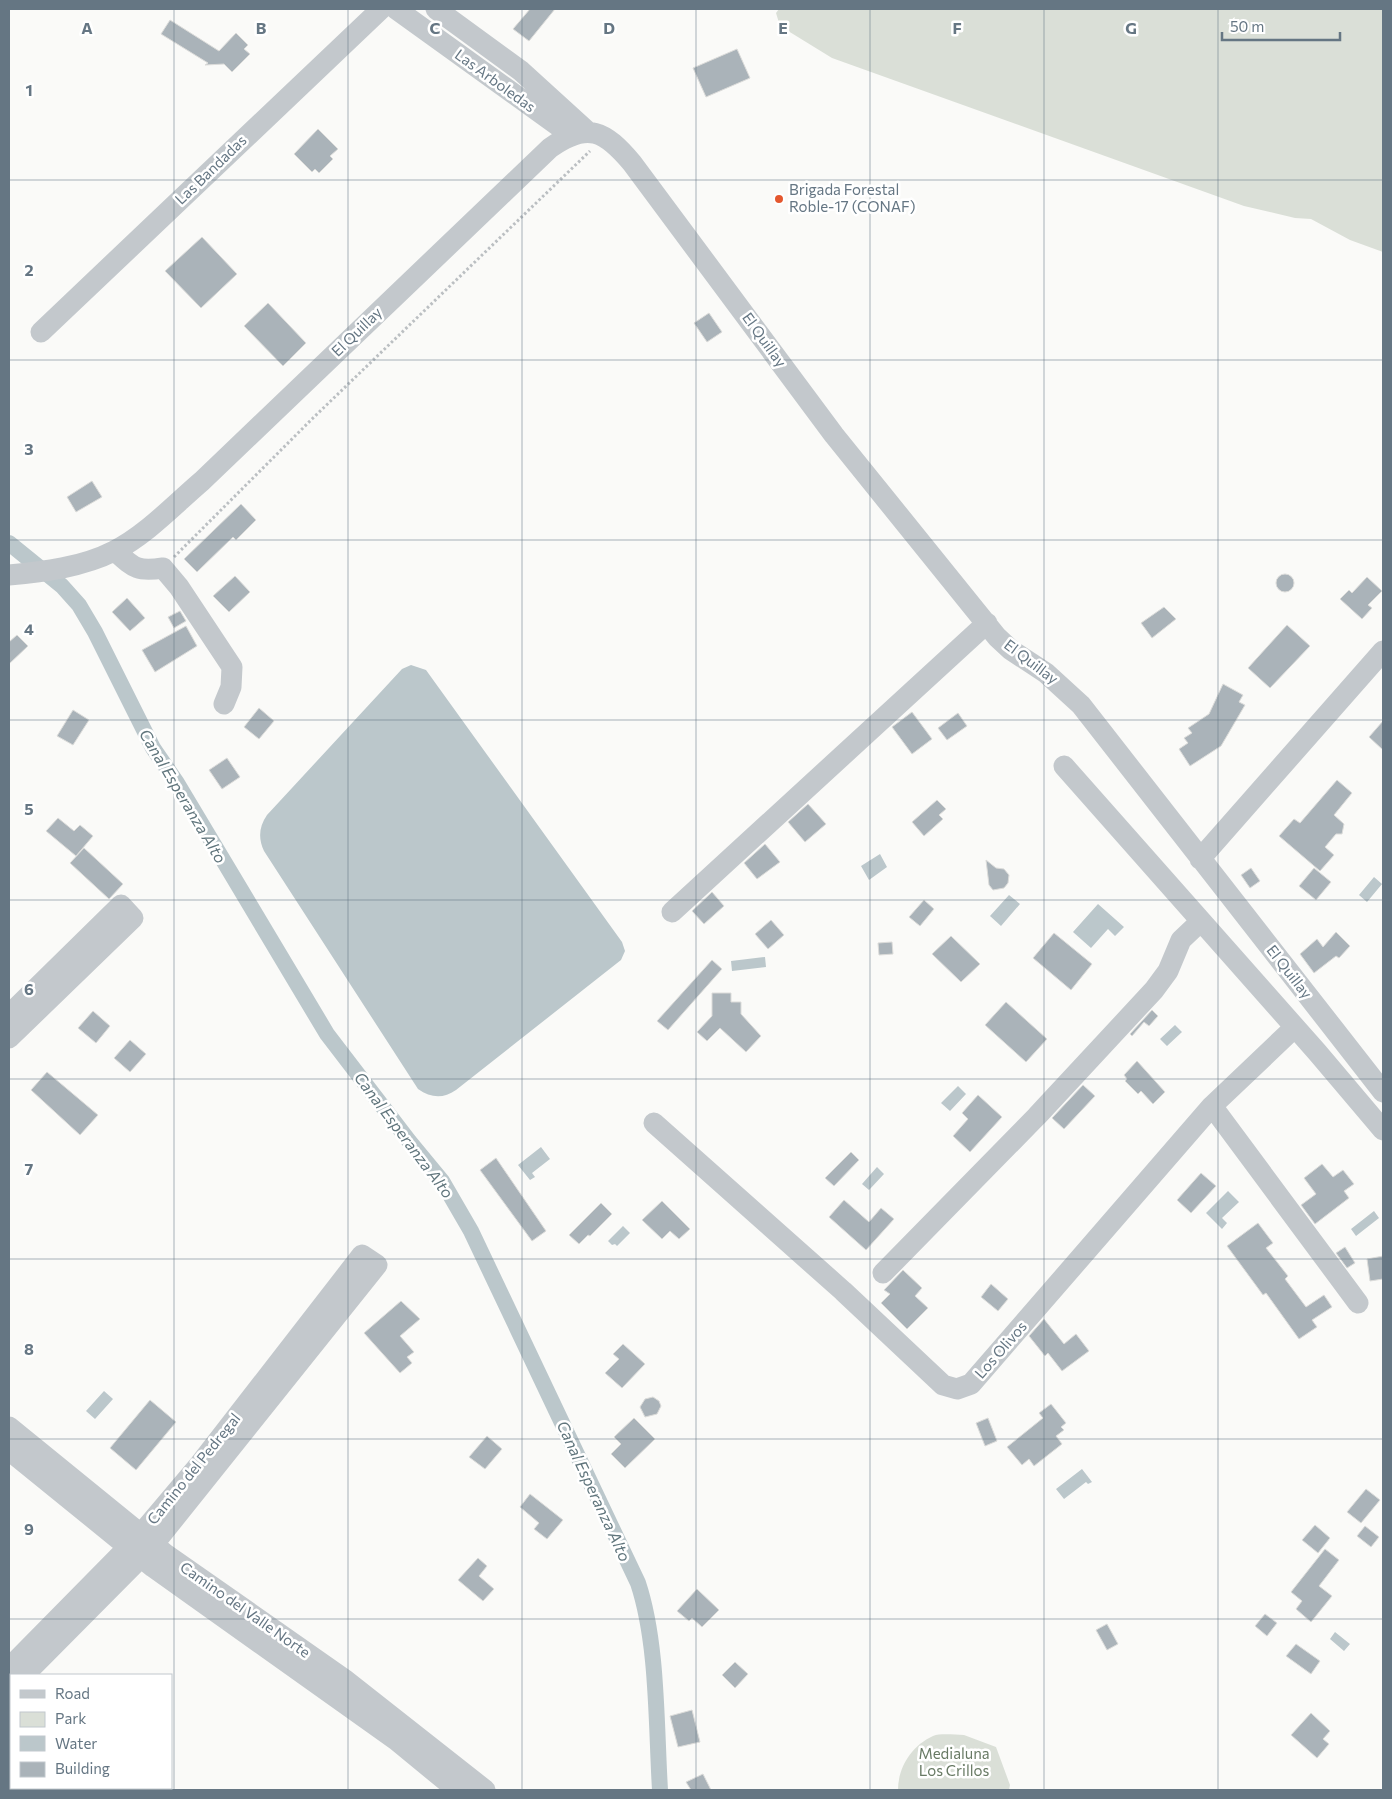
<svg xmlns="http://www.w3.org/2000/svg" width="1392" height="1799" font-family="Commissioner,sans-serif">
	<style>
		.green { fill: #dadfd7 }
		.water { fill: #bbc7cb }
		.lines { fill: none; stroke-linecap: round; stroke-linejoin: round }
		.canal { stroke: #bbc7cb; stroke-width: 16 }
		.building { fill: #aab3b9; stroke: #dcdcda }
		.path { stroke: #bbbfc2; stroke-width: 3; stroke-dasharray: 2.5 2.5; stroke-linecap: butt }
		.minor { stroke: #c3c8cc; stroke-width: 21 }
		.grid { fill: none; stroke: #657683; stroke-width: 1; stroke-opacity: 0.55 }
		.poi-dot { fill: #e4572e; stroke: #fff; stroke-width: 2 }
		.labels { text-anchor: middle; stroke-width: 5; stroke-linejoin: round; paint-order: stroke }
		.street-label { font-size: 15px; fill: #657683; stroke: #fff }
		.poi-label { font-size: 15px; fill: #657683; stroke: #fff; text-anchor: start }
		.park-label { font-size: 15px; fill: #687a64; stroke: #fff }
		.water-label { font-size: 16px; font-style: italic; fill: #60757c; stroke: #fff }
		.grid-label { font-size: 16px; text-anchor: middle; font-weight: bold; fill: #657683; stroke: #fff; stroke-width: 5; stroke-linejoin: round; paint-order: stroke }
	</style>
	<rect width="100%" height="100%" fill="#fafaf8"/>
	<!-- green -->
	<path class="green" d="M779,9h604v243l-33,-12 -39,-21 -16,-1 -51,-12 -412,-148 -52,-32 -4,-13z
		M964,1735l32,12 14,38 -1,5h-111c0,-22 13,-44 35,-54 8,-3 22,-1 31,-1z"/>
	<!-- water -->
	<path class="water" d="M411,665l15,5 196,272 3,9 -4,9 -165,130c-13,9 -25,8 -38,-1l-154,-238c-6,-13 -5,-24 3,-36l135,-146z
		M880,854l7,13 -18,13 -8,-14z
		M1374,877l8,7 -15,18 -8,-7z
		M1009,895l11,9 -19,22 -11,-10z
		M1098,904l26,23 -9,9 -7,-7 -17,19 -18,-16z
		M765,957l1,10 -34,4 -1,-10z
		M1175,1025l7,7 -15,14 -7,-7z
		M958,1086l8,8 -16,17 -9,-8z
		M541,1147l9,12 -18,14 3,4 -5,3 -12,-15z
		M877,1167l7,7 -15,16 -7,-6z
		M1228,1191l11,11 -17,16 5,5 -5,6 -16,-16z
		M1374,1211l5,7 -23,18 -5,-7z
		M623,1226l7,7 -13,13 -2,-2 -3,1 -4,-4z
		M104,1391l9,8 -18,20 -9,-8z
		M1082,1469l10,13 -4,2 -2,-2 -22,17 -8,-10z
		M1335,1632l15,12 -6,7 -14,-12z"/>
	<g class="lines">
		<!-- canal -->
		<path class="canal" d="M9,543l53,43 17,19 16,27 58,116 24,35 150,251 82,107 33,40 29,50 167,352c20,60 18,142 22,207"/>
	</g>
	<!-- building -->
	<path class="building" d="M530,9h25l-26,32 -16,-12z
		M170,20l49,31 17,-18 12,12 -4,4 6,5 -18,18 -8,-8 -19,1 3,-2 -47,-29z
		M737,49l13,29 -44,19 -13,-29z
		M318,129l20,20 -8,7 3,3 -14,14 -4,-4 -3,3 -18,-18z
		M202,237l35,37 -36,34 -36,-37z
		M268,303l38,40 -23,23 -39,-40z
		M709,313l13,19 -15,10 -13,-19z
		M92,481l10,16 -26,15 -9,-15z
		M241,504l15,16 -20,20 -3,-3 -36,35 -13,-13z
		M1276 583a9 9 0 1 1 18 0a9 9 0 1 1-18 0Z
		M235,576l15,16 -21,20 -16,-16z
		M1367,577l15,14 -14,14 4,3 -10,11 -22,-20 9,-9 3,3z
		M127,598l18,20 -15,13 -18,-19z
		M1164,607l12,12 -24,19 -11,-15z
		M180,611l6,10 -12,7 -6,-11z
		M1287,625l23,21 -40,42 -22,-20z
		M186,626l11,20 -42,26 -13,-22z
		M17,635l11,11 -19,18v-22z
		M1223,684l20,11 -4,7 6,3 -24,41 -31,20 -11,-17 9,-6 -4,-5 8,-5 -4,-5 21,-14z
		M259,708l15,13 -15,18 -15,-12z
		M73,710l16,10 -16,25 -16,-9z
		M912,712l20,27 -20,15 -20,-27z
		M958,713l9,13 -20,14 -9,-12z
		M1383,721v29l-14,-13z
		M227,758l13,19 -18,12 -13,-19z
		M1337,780l15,13 -18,22 10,9 -2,10h-6l-11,13 9,8 -14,16 -41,-35 15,-17 6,4z
		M937,800l9,9 -7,6 4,4 -19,17 -12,-14z
		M808,804l18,20 -21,18 -17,-20z
		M58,818l16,13 6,-6 13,11 -17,20 -30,-25z
		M765,844l15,18 -23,17 -13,-16z
		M84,848l39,36 -14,15 -39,-36z
		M986,860l10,8 8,1 5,6 -1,8 -4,5 -11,2 -4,-5z
		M1251,868l9,13 -10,7 -9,-13z
		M1314,868l17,14 -15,18 -17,-14z
		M712,892l12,14 -20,18 -12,-13z
		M924,900l10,9 -14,17 -11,-9z
		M771,920l13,15 -16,14 -13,-15z
		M1336,932l14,14 -11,12 -3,-2 -22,17 -14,-19 17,-15 6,8z
		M1054,933l38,31 -21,26 -38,-32z
		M951,936l29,28 -19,18 -29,-28z
		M892,942l1,12 -14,1 -1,-12z
		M712,960l10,9 -54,61 -11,-9z
		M712,993h19v9h10v12l20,22 -15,16 -26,-24 -13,13 -10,-9 15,-16z
		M1006,1002l41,37 -21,23 -41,-37z
		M1152,1010l6,6 -9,10 -5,-4 -12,14 -2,-2z
		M93,1011l17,15 -14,17 -18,-15z
		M130,1040l16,14 -16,18 -16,-14z
		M1137,1061l28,31 -12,12 -12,-13 -3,3 -13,-13 2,-2 -3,-4z
		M47,1072l51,43 -18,20 -49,-45z
		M1083,1085l12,11 -31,33 -12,-11z
		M978,1095l24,22 -32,35 -17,-16 15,-17 -6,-6z
		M851,1152l8,8 -25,26 -9,-8z
		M496,1158l50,73 -14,10 -52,-71z
		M1322,1164l11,13 10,-7 11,14 -10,7 5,7 -34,26 -14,-19 15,-11 -12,-16z
		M1201,1173l15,13 -25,27 -14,-13z
		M844,1200l25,22 12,-14 13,11 -28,31 -37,-33z
		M662,1201l28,28 -11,10 -9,-8 -8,8 -20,-19z
		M601,1203l11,11 -22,22 -2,-1 -9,9 -10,-9z
		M1258,1223l15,20 -7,5 22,28 -3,3 21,28 18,-12 8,12 -20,13 5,7 -18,12 -33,-46 -3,2 -36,-49z
		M1345,1247l10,16 -8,5 -11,-15z
		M1383,1256v23l-13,2 -3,-22z
		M903,1270l19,18 -7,8 13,12 -21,21 -26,-26 9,-9 -6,-4z
		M991,1284l17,15 -10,12 -17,-14z
		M401,1301l19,18 -20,17 14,16 -7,5 5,6 -12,10 -36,-40z
		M1044,1319l20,25 12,-10 13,17 -27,20 -14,-18 -3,3 -16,-20z
		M623,1344l22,20 -23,24 -17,-15 14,-14 -6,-5z
		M653,1397l6,4 2,5 -4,8 -12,3 -5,-10 5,-8z
		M150,1400l26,22 -40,48 -26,-22z
		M1051,1404l15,19 -5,4 3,3 -8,6 6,8 -28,22 -5,-7 -7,6 -15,-18 36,-29 -4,-5z
		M634,1418l21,21 -30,29 -14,-14 10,-10 -7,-7z
		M988,1418l9,23 -12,5 -9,-23z
		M487,1436l15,13 -17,20 -16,-12z
		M1366,1489l14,11 -19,23 -14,-11z
		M530,1494l33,26 -16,19 -13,-10 5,-6 -19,-16z
		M1315,1525l15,13 -12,15 -16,-13z
		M1365,1526l14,11 -8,10 -14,-11z
		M1325,1549l14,11 -20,26 13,10 -21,26 -15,-13 6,-8 -11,-9z
		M478,1558l9,8 -8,10 15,13 -11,12 -25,-21z
		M697,1589l22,21 -17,17 -10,-9 -3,3 -12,-10z
		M1265,1614l12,9 -10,13 -12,-10z
		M1107,1624l11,20 -11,6 -11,-20z
		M1296,1644l24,17 -9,13 -25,-18z
		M735,1662l13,12 -13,14 -13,-13z
		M692,1710l8,32 -22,5 -8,-31z
		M1311,1713l19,18 -7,8 6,5 -12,14 -26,-23z
		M703,1774l8,16h-20l-5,-8z"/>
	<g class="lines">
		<!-- path -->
		<path class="path" d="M174,557l138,-138 278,-268"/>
		<!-- minor -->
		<path class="minor" d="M396,9l175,126
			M436,9l85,62 67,61
			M41,332l340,-323
			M115,551c19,17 22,21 48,17l16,19 53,80 -1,20 -7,17
			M9,575c34,-3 74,-8 105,-24 32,-16 61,-47 88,-70l348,-333c38,-27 55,-17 82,15l202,272 163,202 14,13 35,23 35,32 302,387
			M1064,766l253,286 66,78
			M1200,859l183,-208
			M672,912l315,-289
			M9,1015l112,-110 12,13 -124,120
			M1212,1106l146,197
			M654,1123l189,168 100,94 14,4 14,-5 241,-278 82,-78
			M883,1273l154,-157 117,-126 14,-19 13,-31 19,-18
			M9,1427l155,126 180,126 141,111
			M9,1450l144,117 243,173 61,50
			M9,1668l132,-134 59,-70 162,-209 15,10 -224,280 -129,130
			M9,1691l2,-3"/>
	</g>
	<!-- grid -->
	<path class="grid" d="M174,9v1781M348,9v1781M522,9v1781M696,9v1781M870,9v1781M1044,9v1781M1218,9v1781M9,180h1374M9,360h1374M9,540h1374M9,720h1374M9,900h1374M9,1079h1374M9,1259h1374M9,1439h1374M9,1619h1374"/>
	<!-- markers -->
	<circle class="poi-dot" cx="779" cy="199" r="5"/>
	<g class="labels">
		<!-- street labels -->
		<g class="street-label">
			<text transform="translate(495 81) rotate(36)" y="5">Las Arboledas</text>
			<text transform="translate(211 170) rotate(-44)" y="5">Las Bandadas</text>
			<text transform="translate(357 332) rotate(-44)" y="5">El Quillay</text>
			<text transform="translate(764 340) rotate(54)" y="5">El Quillay</text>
			<text transform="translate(1031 662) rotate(37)" y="5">El Quillay</text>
			<text transform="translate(1289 972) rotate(52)" y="5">El Quillay</text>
			<text transform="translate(1001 1350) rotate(-49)" y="5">Los Olivos</text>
			<text transform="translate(194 1469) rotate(-51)" y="5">Camino del Pedregal</text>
			<text transform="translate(245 1610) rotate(35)" y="5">Camino del Valle Norte</text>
		</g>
		<!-- poi labels -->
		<g class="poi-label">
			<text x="789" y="195">Brigada Forestal<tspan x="789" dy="17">Roble-17 (CONAF)</tspan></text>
		</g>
		<!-- park labels -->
		<g class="park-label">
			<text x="954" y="1759">Medialuna<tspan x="954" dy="17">Los Crillos</tspan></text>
		</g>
		<!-- water labels -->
		<g class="water-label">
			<text transform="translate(183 796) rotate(59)" y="6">Canal Esperanza Alto</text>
			<text transform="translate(404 1135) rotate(53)" y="6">Canal Esperanza Alto</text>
			<text transform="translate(594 1491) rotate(65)" y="6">Canal Esperanza Alto</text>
		</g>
	</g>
	<g class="grid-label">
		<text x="87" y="34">A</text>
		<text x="261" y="34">B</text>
		<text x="435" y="34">C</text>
		<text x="609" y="34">D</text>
		<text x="783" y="34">E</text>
		<text x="957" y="34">F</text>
		<text x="1131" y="34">G</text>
		<text x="29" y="96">1</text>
		<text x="29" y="276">2</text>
		<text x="29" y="455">3</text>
		<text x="29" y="635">4</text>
		<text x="29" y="815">5</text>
		<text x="29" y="995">6</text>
		<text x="29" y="1175">7</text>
		<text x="29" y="1355">8</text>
		<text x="29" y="1535">9</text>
	</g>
	<!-- border -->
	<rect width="1392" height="1799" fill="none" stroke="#657683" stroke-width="20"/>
	<!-- legend -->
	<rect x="10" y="1674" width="162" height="115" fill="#ffffff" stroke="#c1c8cd"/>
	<rect x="20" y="1690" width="25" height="8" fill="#c3c8cc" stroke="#c1c8cd"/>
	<text x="55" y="1699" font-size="15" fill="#657683">Road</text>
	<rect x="20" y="1712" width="25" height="15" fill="#dadfd7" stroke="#c1c8cd"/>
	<text x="55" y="1724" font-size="15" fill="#657683">Park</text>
	<rect x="20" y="1736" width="25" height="15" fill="#bbc7cb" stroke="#c1c8cd"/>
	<text x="55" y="1749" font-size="15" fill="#657683">Water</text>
	<rect x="20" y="1762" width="25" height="15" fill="#aab3b9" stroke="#c1c8cd"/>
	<text x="55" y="1774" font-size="15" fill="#657683">Building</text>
	<!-- scale -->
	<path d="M1222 32v8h118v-8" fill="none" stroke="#657683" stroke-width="2.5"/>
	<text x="1230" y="32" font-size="15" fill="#657683" stroke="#ffffff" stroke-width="4" paint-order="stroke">50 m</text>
</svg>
